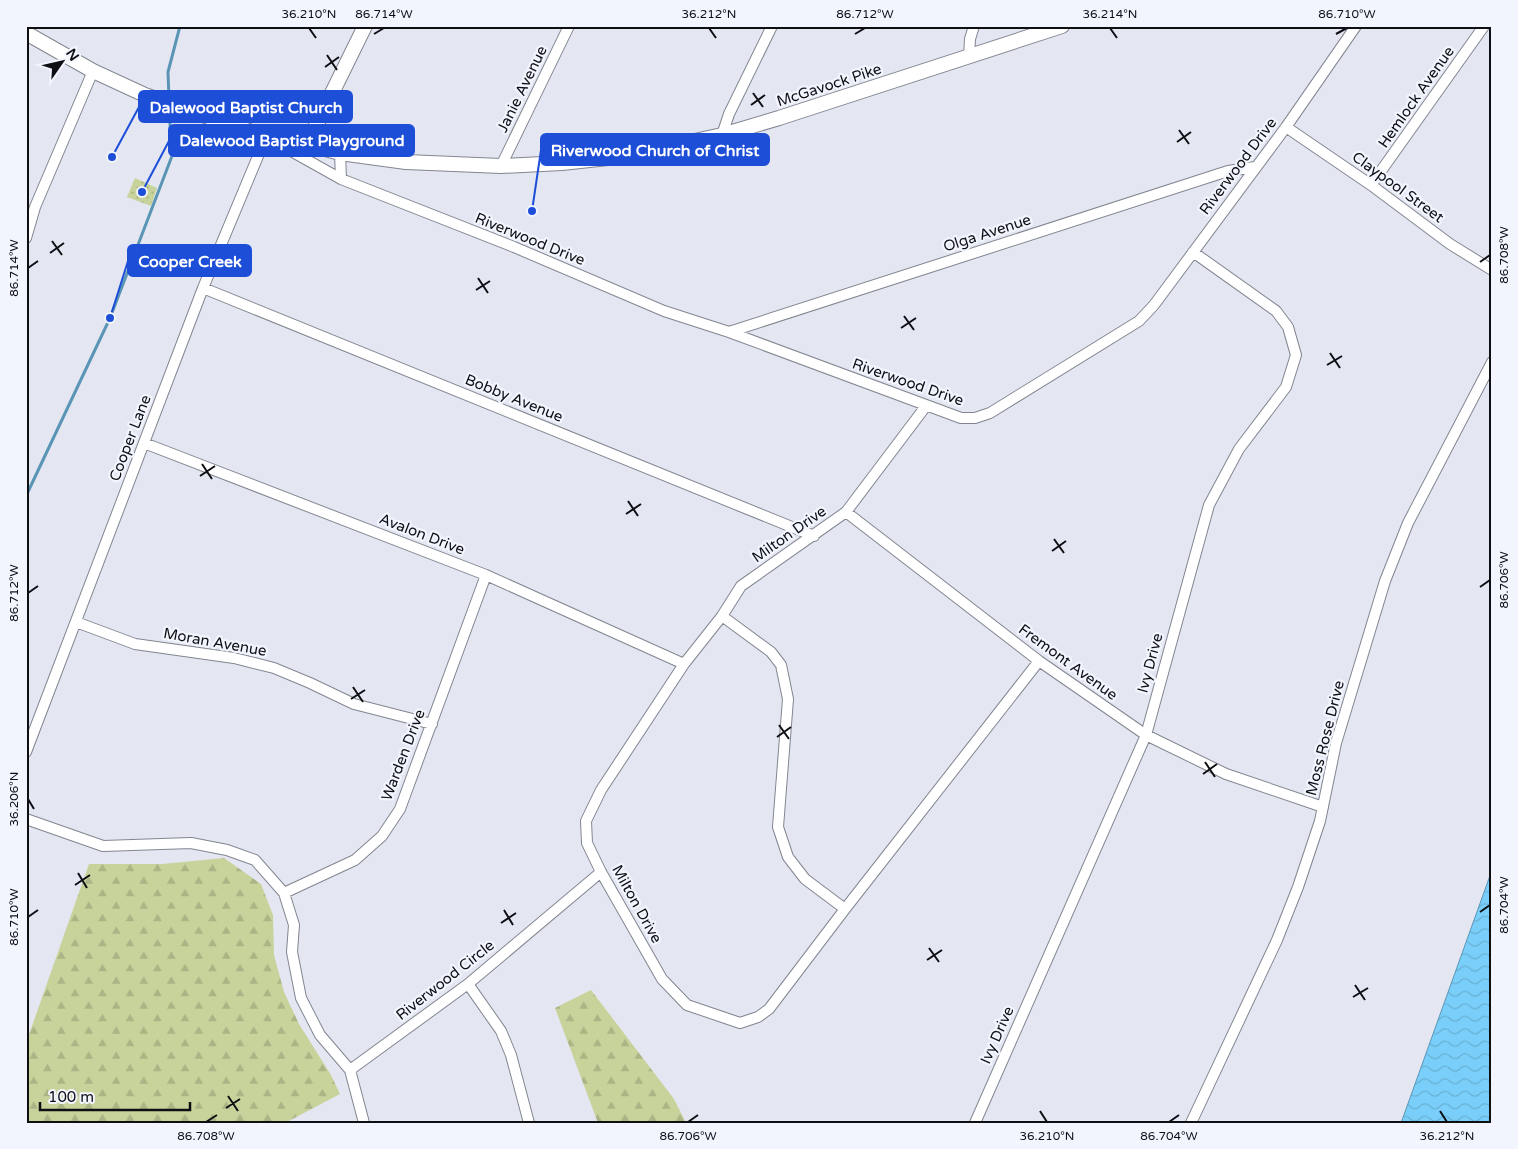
<svg xmlns="http://www.w3.org/2000/svg" width="1518" height="1149" font-family="'Varela Round',sans-serif">
	<style>
		.grass { fill: url(#grass-dots) }
		.forest { fill: url(#forest-firs) }
		.water { fill: url(#water-waves); stroke: #5a95b5 }
		.lines { fill: none; stroke-linecap: round; stroke-linejoin: round }
		.stream { stroke: #5a95b5; stroke-width: 3 }
		.street-casing { stroke: #828690; stroke-width: 12 }
		.secondary-casing { stroke: #828690; stroke-width: 16 }
		.street { stroke: #fff; stroke-width: 10 }
		.secondary { stroke: #fff; stroke-width: 14 }
		.ticks { fill: none; stroke: #0e0f13; stroke-width: 2 }
		.labels { text-anchor: middle; stroke-width: 4.5; stroke-linejoin: round; paint-order: stroke }
		.street-label { font-size: 15px; fill: #0e0f13; stroke: #f2f5fe }
		.leader { fill: none; stroke: #1d4ed8; stroke-width: 2 }
		.callout-dot { fill: #1d4ed8; stroke: #f2f5fe; stroke-width: 2 }
		.callout { fill: #1d4ed8; stroke: #1d4ed8; stroke-width: 2 }
		.callout-label { font-size: 16px; text-anchor: middle; font-weight: bold; fill: #fff }
		.neatline { fill: none; stroke: #0e0f13; stroke-width: 2 }
		.ticks-label { font-size: 12px; text-anchor: middle; fill: #0e0f13 }
	</style>
	<defs>
		<pattern id="grass-dots" width="8" height="8" patternUnits="userSpaceOnUse" patternTransform="scale(1.25)"><rect width="8" height="8" fill="#c8d39b"/><path d="M2 2h.1M6 6h.1" fill="none" stroke="#abb485" stroke-width="1.8" stroke-linecap="round"/></pattern>
		<pattern id="forest-firs" width="22" height="20" patternUnits="userSpaceOnUse" patternTransform="scale(1.25)"><rect width="22" height="20" fill="#c8d39b"/><path d="M5 1l3.5 6h-7zM16 11l3.5 6h-7z" fill="#abb485"/></pattern>
		<pattern id="water-waves" width="16" height="10" patternUnits="userSpaceOnUse" patternTransform="scale(1.25)"><rect width="16" height="10" fill="#7acffa"/><path d="M0 5q4-4 8 0t8 0" fill="none" stroke="#68b1d5"/></pattern>
	</defs>
	<rect width="100%" height="100%" fill="#e4e7f2"/>
	<!-- grass -->
	<path class="grass" d="M135,178l22,10 -6,18 -24,-9z"/>
	<!-- forest -->
	<path class="forest" d="M224,858l37,26 12,31 1,40 10,37 15,32 32,51 9,19 -55,29h-259v-80l63,-179h73z
		M591,990l83,109 12,24h-88l-43,-115z"/>
	<!-- water -->
	<path class="water" d="M1492,870v253h-91z"/>
	<g class="lines">
		<!-- stream -->
		<path class="stream" d="M169,99l-1,-27 12,-46
			M26,496l84,-178 62,-162 -3,-48"/>
		<!-- street casing -->
		<g class="street-casing">
			<path id="street" d="M969,57l1,-18 4,-13
				M1286,127l85,58 79,59 42,26
				M722,135l7,-21 43,-88
				M340,153l1,26
				M501,166l68,-140
				M1371,185l113,-159
				M26,238l9,-31 58,-136
				M203,288l611,248
				M729,332l499,-161 27,-4
				M926,406l-80,106 -105,74 -19,30 -38,48 -83,126 -15,31 1,22 14,29 61,107 25,26 53,18 18,-6 11,-8 76,-100 194,-248
				M144,443l342,132 198,89
				M846,512l193,149 107,74 80,39 97,33
				M722,616l49,36 10,13 7,34 -10,128 10,30 17,22 40,30
				M76,622l59,22 99,14 40,10 36,15 44,21 78,20
				M26,752l177,-464 63,-151 75,42 173,68 150,64 65,21 232,86h14l15,-5 149,-92 15,-16 132,-178 70,-101
				M26,819l77,27 88,-3 36,7 28,10 29,33 10,32 -2,27 9,46 19,37 30,35 14,53
				M284,893l71,-33 27,-24 18,-27 86,-234
				M468,984l33,47 10,24 18,68
				M350,1070l118,-86 133,-112
				M975,1123l171,-388 63,-230 30,-56 47,-62 10,-32 -8,-28 -12,-16 -83,-59
				M1191,1123l86,-183 21,-53 22,-66 16,-78 49,-162 23,-58 84,-161"/>
		</g>
		<!-- secondary casing -->
		<g class="secondary-casing">
			<path id="secondary" d="M26,33l67,38 52,24 121,42 41,7 33,9 66,9 95,4 61,-3 64,-7 96,-21 57,-17 283,-92
				M307,144l58,-118"/>
		</g>
		<!-- street -->
		<use href="#street" class="street"/>
		<!-- secondary -->
		<use href="#secondary" class="secondary"/>
	</g>
	<!-- ticks -->
	<path class="ticks" d="M309,28l7,10M709,28l7,10M1110,28l7,10M374,34l10,-6M855,34l10,-6M1336,34l11,-6M327,55l10,15M325,67l14,-10M753,93l10,14M751,105l14,-10M1179,130l10,14M1177,142l14,-10M52,241l10,14M50,253l14,-10M1480,262l10,-7M28,268l10,-7M478,278l10,15M476,290l14,-9M904,316l10,14M901,328l15,-10M1330,353l10,15M1327,365l15,-9M202,464l10,15M200,476l15,-10M628,501l10,15M626,514l15,-10M1054,539l10,14M1052,551l14,-10M1480,587l10,-7M28,593l10,-7M353,687l10,15M351,699l14,-9M779,725l10,14M777,737l14,-10M1205,762l10,15M1203,774l14,-10M28,799l6,10M78,873l9,15M75,885l15,-10M504,910l9,15M1480,912l10,-7M28,917l10,-7M501,923l15,-10M929,948l10,14M927,960l15,-10M1355,985l10,15M1353,997l15,-9M228,1096l10,15M226,1108l14,-9M1040,1111l7,11M1440,1111l7,11M206,1122l11,-7M688,1122l10,-7M1169,1122l10,-7"/>
	<g class="labels">
		<!-- street labels -->
		<g class="street-label">
			<text transform="translate(829 85) rotate(-18)" y="5">McGavock Pike</text>
			<text transform="translate(522 89) rotate(-64)" y="5">Janie Avenue</text>
			<text transform="translate(1416 97) rotate(-55)" y="5">Hemlock Avenue</text>
			<text transform="translate(1238 166) rotate(-53)" y="5">Riverwood Drive</text>
			<text transform="translate(1398 187) rotate(36)" y="5">Claypool Street</text>
			<text transform="translate(987 233) rotate(-18)" y="5">Olga Avenue</text>
			<text transform="translate(530 239) rotate(22)" y="5">Riverwood Drive</text>
			<text transform="translate(908 382) rotate(19)" y="5">Riverwood Drive</text>
			<text transform="translate(514 398) rotate(22)" y="5">Bobby Avenue</text>
			<text transform="translate(130 438) rotate(-69)" y="5">Cooper Lane</text>
			<text transform="translate(422 534) rotate(21)" y="5">Avalon Drive</text>
			<text transform="translate(789 534) rotate(-35)" y="5">Milton Drive</text>
			<text transform="translate(215 642) rotate(10)" y="5">Moran Avenue</text>
			<text transform="translate(1068 662) rotate(36)" y="5">Fremont Avenue</text>
			<text transform="translate(1150 663) rotate(-75)" y="5">Ivy Drive</text>
			<text transform="translate(1325 738) rotate(-76)" y="5">Moss Rose Drive</text>
			<text transform="translate(403 755) rotate(-69)" y="5">Warden Drive</text>
			<text transform="translate(637 904) rotate(61)" y="5">Milton Drive</text>
			<text transform="translate(445 980) rotate(-38)" y="5">Riverwood Circle</text>
			<text transform="translate(997 1035) rotate(-66)" y="5">Ivy Drive</text>
		</g>
	</g>
	<!-- callouts -->
	<path class="leader" d="M112 157L139 107M142 192L169 141M532 211L541 150M110 318L128 261"/>
	<g class="callout-dot">
		<circle cx="112" cy="157" r="5"/>
		<circle cx="142" cy="192" r="5"/>
		<circle cx="532" cy="211" r="5"/>
		<circle cx="110" cy="318" r="5"/>
	</g>
	<g class="callout">
		<rect x="139" y="91" width="213" height="31" rx="5"/>
		<rect x="169" y="125" width="245" height="31" rx="5"/>
		<rect x="541" y="134" width="228" height="31" rx="5"/>
		<rect x="128" y="245" width="123" height="31" rx="5"/>
	</g>
	<g class="callout-label">
		<text x="246" y="113">Dalewood Baptist Church</text>
		<text x="292" y="146">Dalewood Baptist Playground</text>
		<text x="655" y="156">Riverwood Church of Christ</text>
		<text x="190" y="267">Cooper Creek</text>
	</g>
	<!-- border -->
	<rect width="1518" height="1149" fill="none" stroke="#f2f5fe" stroke-width="55"/>
	<!-- north arrow -->
	<g transform="translate(62 62) rotate(56)" stroke="#f2f5fe" stroke-width="4" paint-order="stroke">
	<path d="M0-4L9 19L0 12L-9 19Z" fill="#0e0f13"/>
	<text y="-8" font-size="14" font-weight="bold" text-anchor="middle" fill="#0e0f13">N</text>
	</g>
	<!-- scale -->
	<path d="M40 1102v8h150v-8" fill="none" stroke="#0e0f13" stroke-width="2.5"/>
	<text x="48" y="1102" font-size="15" fill="#0e0f13" stroke="#f2f5fe" stroke-width="4" paint-order="stroke">100 m</text>
	<rect x="28" y="28" width="1462" height="1094" class="neatline"/>
	<g class="ticks-label">
		<text x="309" y="18">36.210°N</text>
		<text x="384" y="18">86.714°W</text>
		<text x="709" y="18">36.212°N</text>
		<text x="865" y="18">86.712°W</text>
		<text x="1110" y="18">36.214°N</text>
		<text x="1347" y="18">86.710°W</text>
		<text transform="translate(1504 255) rotate(-90)" y="4">86.708°W</text>
		<text transform="translate(14 268) rotate(-90)" y="4">86.714°W</text>
		<text transform="translate(1504 580) rotate(-90)" y="4">86.706°W</text>
		<text transform="translate(14 593) rotate(-90)" y="4">86.712°W</text>
		<text transform="translate(14 799) rotate(-90)" y="4">36.206°N</text>
		<text transform="translate(1504 905) rotate(-90)" y="4">86.704°W</text>
		<text transform="translate(14 917) rotate(-90)" y="4">86.710°W</text>
		<text x="206" y="1140">86.708°W</text>
		<text x="688" y="1140">86.706°W</text>
		<text x="1047" y="1140">36.210°N</text>
		<text x="1169" y="1140">86.704°W</text>
		<text x="1447" y="1140">36.212°N</text>
	</g>
</svg>
